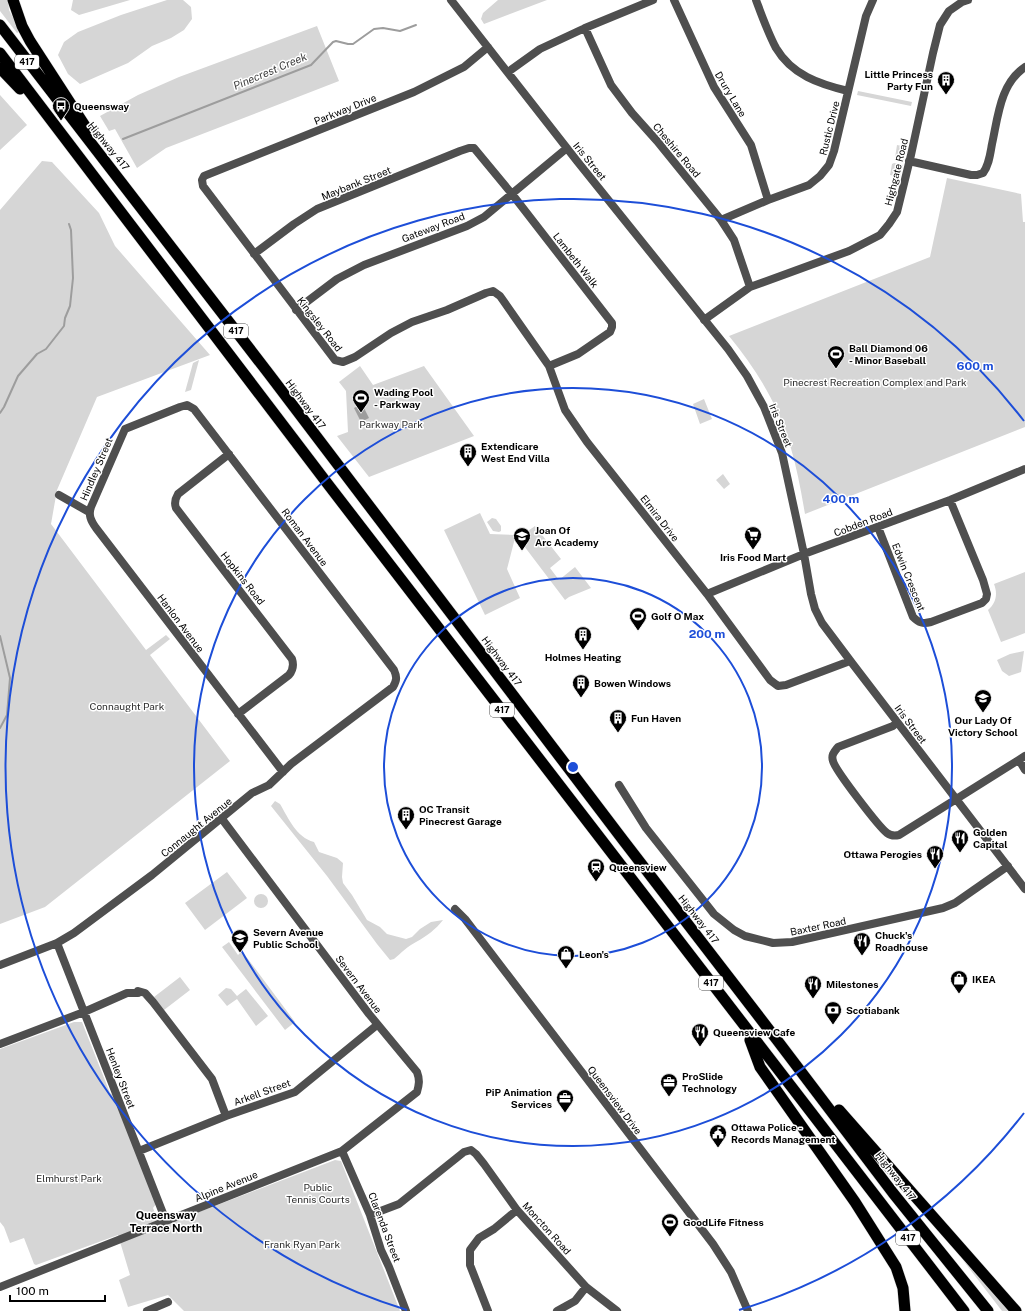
<svg xmlns="http://www.w3.org/2000/svg" width="1025" height="1311" font-family="'Public Sans',sans-serif">
	<style>
		.green { fill: #d6d6d6 }
		.water { fill: #9d9d9d }
		.lines { fill: none; stroke-linecap: round; stroke-linejoin: round }
		.stream { stroke: #9d9d9d; stroke-width: 2 }
		.highway-casing { stroke: #dbdbdb; stroke-width: 12 }
		.minor { stroke: #4f4f4f; stroke-width: 8 }
		.highway { stroke: #000; stroke-width: 11 }
		.ring { fill: none; stroke: #1d4ed8; stroke-width: 2 }
		.labels { text-anchor: middle; stroke-width: 3; stroke-linejoin: round; paint-order: stroke }
		.shield { fill: #fff; stroke: #4c4c4c; stroke-width: 1 }
		.shield-label { font-size: 9px; font-weight: bold; fill: #000 }
		.poi-label { font-size: 10px; font-weight: bold; fill: #000; stroke: #fff; text-anchor: start }
		.street-label { font-size: 10px; fill: #000; stroke: #fff }
		.park-label { font-size: 10px; fill: #2d2d2d; stroke: #fff }
		.water-label { font-size: 11px; font-style: italic; fill: #3e3e3e; stroke: #fff }
		.neighbourhood-label { font-size: 11px; font-weight: bold; fill: #000; stroke: #fff }
		.centre { fill: #1d4ed8; stroke: #fff; stroke-width: 2 }
		.ring-label { font-size: 12px; text-anchor: middle; font-weight: bold; fill: #1d4ed8; stroke: #fff; stroke-width: 3; stroke-linejoin: round; paint-order: stroke }
	</style>
	<rect width="100%" height="100%" fill="#fff"/>
	<!-- green -->
	<path class="green" d="M0,0h8l1,10 11,21 -3,2 -17,-22z
		M73,0h57l-51,15 -8,-5z
		M167,0h16l8,7 1,12 -8,11 -13,8 -19,8 -24,17 -48,21 -12,-10 -10,-19 6,-13 14,-10 43,-17z
		M498,0h49l-63,24 -3,-5 2,-6z
		M317,26l22,55 -173,67 -29,20 -22,-39 -6,2 -9,-15 38,-21 41,-18z
		M858,91l54,11 -1,4 -54,-11z
		M0,95l27,30 -27,25z
		M897,145l9,2 -2,13 -9,-2z
		M42,161l10,1 47,51 16,33 95,109 -113,42 -40,93 -6,34 95,126 20,-15 4,4 -20,16 80,106 -185,146 -45,17v-714z
		M894,163l9,2 -3,12 -10,-2 2,-11z
		M947,178l74,16 2,28h2v205l-220,87c-4,-23 -8,-46 -15,-69 -12,-41 -34,-76 -61,-109l201,-79z
		M199,360l-8,30 -6,2 8,-29z
		M360,366l13,19 51,-19 50,70 -105,41 -32,-41 11,-4 -2,-41 -7,-9z
		M704,399l8,20 -12,5 -7,-20z
		M723,474l7,10 -6,5 -8,-9z
		M480,513l10,21 24,1 1,3 -8,31 13,29 -35,17 -41,-85z
		M492,518l4,1 5,7v5l-2,1 -6,-1 -6,-9z
		M535,526l26,33 -11,9 9,12 16,-13 16,21 -22,9 -4,3 -47,-62z
		M1025,572v61l-24,9 -13,-32c8,-7 10,-16 6,-26z
		M1024,651l-3,21 -12,4 -7,-5 -5,-11 13,-6z
		M275,801l5,3c9,15 16,33 34,38l5,10 18,6 6,5 -1,14 1,6 9,12 15,25 13,7 7,7 19,5 6,-2 8,-8 11,-7 12,-2c-7,9 -16,16 -27,22 -8,4 -15,11 -22,17l-4,1 -13,-16 -50,-68 -56,-70z
		M227,872l20,26 -42,32 -20,-27z
		M254 901a7 7 0 1 1 14 0a7 7 0 1 1-14 0Z
		M229,942l9,13 4,-4 53,71 -10,8 -63,-83z
		M180,977l10,13 -26,20 -10,-13z
		M226,988l5,1 6,7 9,-7 22,27 -12,10 -19,-27 -10,7 -9,-11z
		M74,1022h8l28,71 3,2 43,109 -3,4 9,23 7,-3 -1,-3 2,-2 165,-63 6,1 59,150h-216l-16,-16 -40,12 -9,-27 11,-5 -12,-40 -82,30 -2,-1 -10,-26 -14,5 -6,-16 -4,-5v-173z
		M962,1259l49,52h-9z"/>
	<!-- water -->
	<path class="water" d="M362,404l7,14 -8,4 -7,-14z"/>
	<g class="lines">
		<!-- stream -->
		<path class="stream" d="M123,139l188,-74 22,-23 3,-1 12,3h5l21,-15 9,-1 17,3 16,-6
			M0,413l4,-6 14,-31 19,-22 9,-5 18,-23 1,-8 5,-12 3,-28 -2,-48 -2,-6
			M0,636l10,42 -3,37 -7,13"/>
		<!-- highway casing -->
		<g class="highway-casing">
			<path id="highway" d="M13,0l9,26 8,15 57,88
				M0,25l269,349 354,466 154,200 116,153 95,118
				M0,53l327,430 637,828
				M0,68l20,21
				M750,1040l10,27 95,135 41,65 7,21 2,23
				M839,1110l177,201"/>
		</g>
		<!-- minor -->
		<path class="minor" d="M451,0l126,161 151,188 19,27 17,31 18,46 22,101 7,40 4,15 7,14 30,40 173,226
			M674,0l40,87 37,58 17,55
			M756,0c6,16 12,33 20,48 16,27 43,36 72,43
			M585,28l26,57 21,28 25,28 64,79 13,20 16,47
			M488,47l-24,20 -50,25 -210,84 -2,4 1,6 132,174 8,2 12,-5 36,-24 21,-11 35,-12 39,-17 7,-2 7,5 49,70 16,44 22,32 120,152 63,86 8,6 8,-1 64,-24
			M508,72l32,-23 45,-21 68,-28
			M909,161l62,14h6l6,-2c6,-8 7,-18 9,-29 6,-27 8,-60 33,-77
			M721,220l47,-20 41,-15 11,-9 9,-11 5,-14 32,-135 7,-16
			M254,254l40,-30 23,-15 143,-58 9,-3h5l38,46 100,129v4l-2,5 -32,22 -29,12
			M296,310l41,-31 27,-14 103,-39 17,-9 83,-69
			M704,320l46,-33 99,-36 31,-16 9,-11 8,-12 14,-57 22,-102 7,-28 9,-14 13,-9 6,-2
			M229,454l-51,40c-3,5 -4,9 -2,14l116,151c2,6 1,11 -3,16l-51,39
			M59,495l30,17
			M878,527l35,90c6,6 10,7 18,5l51,-19 4,-4 1,-5 -4,-14 -33,-80
			M707,594l97,-40 146,-54 75,-31
			M897,722l-4,4 -55,21c-4,5 -7,8 -5,14 2,9 46,66 54,72 4,3 8,3 12,2l126,-79
			M1019,760l6,10
			M619,785l27,43 68,86 20,16 11,6 28,7 19,-1 151,-34 12,-5 53,-37
			M455,909l10,10 248,325 18,28 17,39
			M57,943l109,278
			M0,965l57,-22 17,-10 78,-58 100,-82 17,-8 22,-21 102,-77c4,-7 4,-10 1,-17l-200,-261 -7,-4 -7,2 -55,22 -34,78c-3,8 0,14 5,21l187,244
			M0,1044l84,-32 43,-19h11v-2l7,2 8,9 59,77 14,37
			M139,1151l87,-35 69,-24 82,-67
			M342,1151l28,64 11,35 8,17 17,44
			M370,1215l29,-11 65,-52 7,-2 5,4 8,10 33,46 69,77 31,24
			M0,1287l342,-136 75,-59c2,-7 3,-12 0,-20l-48,-58 -147,-195
			M147,1311l21,-9
			M488,1311l-18,-46v-15l9,-12 15,-9 23,-19
			M557,1311l18,-10 11,-14"/>
		<!-- highway -->
		<use href="#highway" class="highway"/>
	</g>
	<!-- distance rings -->
	<g class="ring">
		<circle cx="573" cy="767" r="189"/>
		<circle cx="573" cy="767" r="379"/>
		<path d="M1024 1113A568 568 0 0 1 739 1310M407 1310A568 568 0 1 1 1024 421"/>
	</g>
	<!-- icons -->
	<defs>
		<g id="building-pin" transform="scale(0.9)"><path d="M0 17L-7.5 6A9.5 9.5 0 1 1 7.5 6Z" fill="#000" stroke="#fff"/><path d="M-4-6H4V6H1V3H-1V6H-4ZM-2.5-4.3h1.7v1.8h-1.7ZM.8-4.3h1.7v1.8H.8ZM-2.5-1h1.7V.8h-1.7ZM.8-1h1.7V.8H.8Z" fill="#fff"/></g>
		<g id="bus-pin" transform="scale(0.9)"><path d="M0 17L-7.5 6A9.5 9.5 0 1 1 7.5 6Z" fill="#000" stroke="#fff"/><path d="M-5-6H5V4H4V6H2V4H-2V6H-4V4H-5ZM-3.5-4V0h7V-4ZM-3.5 1.2v1.5H-2V1.2ZM2 1.2v1.5H3.5V1.2Z" fill="#fff"/></g>
		<g id="stadium-pin" transform="scale(0.9)"><path d="M0 17L-7.5 6A9.5 9.5 0 1 1 7.5 6Z" fill="#000" stroke="#fff"/><path d="M0-5a6.5 5 0 1 0 0 10a6.5 5 0 1 0 0-10ZM-3.5-1.8h7v3.6h-7Z" fill="#fff"/></g>
		<g id="supermarket-pin" transform="scale(0.9)"><path d="M0 17L-7.5 6A9.5 9.5 0 1 1 7.5 6Z" fill="#000" stroke="#fff"/><path d="M-6-5.5h2.5l.6 2H6L4.5 2H-2.5L-4.4-4H-6ZM-1.5 3.2a1.3 1.3 0 1 0 .1 0ZM3 3.2a1.3 1.3 0 1 0 .1 0Z" fill="#fff"/></g>
		<g id="school-pin" transform="scale(0.9)"><path d="M0 17L-7.5 6A9.5 9.5 0 1 1 7.5 6Z" fill="#000" stroke="#fff"/><path d="M0-5L7-2L0 1L-7-2ZM-4 1L0 2.5L4 1V4Q0 6-4 4Z" fill="#fff"/></g>
		<g id="restaurant-pin" transform="scale(0.9)"><path d="M0 17L-7.5 6A9.5 9.5 0 1 1 7.5 6Z" fill="#000" stroke="#fff"/><path d="M-5-6h1v4h1v-4h1v4h1v-4h1v5L-1.5 .5V6h-2V.5L-5-1ZM5-6V6H3V1.5H1.5Q1.5-4 5-6Z" fill="#fff"/></g>
		<g id="station-pin" transform="scale(0.9)"><path d="M0 17L-7.5 6A9.5 9.5 0 1 1 7.5 6Z" fill="#000" stroke="#fff"/><path d="M-3-6H3Q5-6 5-4V2Q5 4 3 4L4.5 6H3L1.5 4h-3L-3 6H-4.5L-3 4Q-5 4-5 2V-4Q-5-6-3-6ZM-3.5-4v3h7v-3ZM-3.5 1v1.5H-2V1ZM2 1v1.5H3.5V1Z" fill="#fff"/></g>
		<g id="shop-pin" transform="scale(0.9)"><path d="M0 17L-7.5 6A9.5 9.5 0 1 1 7.5 6Z" fill="#000" stroke="#fff"/><path d="M-5-2.5h2.3a2.7 3.5 0 0 1 5.4 0H5L5.5 6h-11ZM-1.5-2.5h3a1.5 2.3 0 0 0-3 0Z" fill="#fff"/></g>
		<g id="bank-pin" transform="scale(0.9)"><path d="M0 17L-7.5 6A9.5 9.5 0 1 1 7.5 6Z" fill="#000" stroke="#fff"/><path d="M-6-4H6V4H-6ZM0-2.3a2.3 2.3 0 1 0 0 4.6a2.3 2.3 0 1 0 0-4.6Z" fill="#fff"/></g>
		<g id="office-pin" transform="scale(0.9)"><path d="M0 17L-7.5 6A9.5 9.5 0 1 1 7.5 6Z" fill="#000" stroke="#fff"/><path d="M-6-3h4V-5.5h4V-3h4V5H-6ZM-1-4.5V-3h2v-1.5ZM-6 0V1H6V0Z" fill="#fff"/></g>
		<g id="civic-pin" transform="scale(0.9)"><path d="M0 17L-7.5 6A9.5 9.5 0 1 1 7.5 6Z" fill="#000" stroke="#fff"/><path d="M-.6-6.5H3V-4.5H.6V-3L4-1V1h2V6H-6V1h2V-1L-.6-3ZM-1.2 2.5V6h2.4V2.5Z" fill="#fff"/></g>
	</defs>
	<g fill-rule="evenodd">
		<use href="#building-pin" x="946" y="80"/>
		<use href="#bus-pin" x="61" y="106"/>
		<use href="#stadium-pin" x="836" y="354"/>
		<use href="#stadium-pin" x="361" y="398"/>
		<use href="#building-pin" x="468" y="452"/>
		<use href="#supermarket-pin" x="753" y="535"/>
		<use href="#school-pin" x="522" y="536"/>
		<use href="#stadium-pin" x="638" y="616"/>
		<use href="#building-pin" x="583" y="635"/>
		<use href="#building-pin" x="581" y="683"/>
		<use href="#school-pin" x="983" y="698"/>
		<use href="#building-pin" x="618" y="718"/>
		<use href="#building-pin" x="406" y="815"/>
		<use href="#restaurant-pin" x="960" y="838"/>
		<use href="#restaurant-pin" x="935" y="854"/>
		<use href="#station-pin" x="596" y="867"/>
		<use href="#school-pin" x="240" y="938"/>
		<use href="#restaurant-pin" x="862" y="941"/>
		<use href="#shop-pin" x="566" y="954"/>
		<use href="#shop-pin" x="959" y="979"/>
		<use href="#restaurant-pin" x="813" y="984"/>
		<use href="#bank-pin" x="833" y="1010"/>
		<use href="#restaurant-pin" x="700" y="1032"/>
		<use href="#office-pin" x="669" y="1082"/>
		<use href="#office-pin" x="565" y="1098"/>
		<use href="#civic-pin" x="718" y="1133"/>
		<use href="#stadium-pin" x="670" y="1222"/>
	</g>
	<g class="labels">
		<!-- shield labels -->
		<g class="shield">
			<rect x="15" y="55" width="24" height="14" rx="3"/>
			<rect x="224" y="324" width="24" height="14" rx="3"/>
			<rect x="490" y="703" width="24" height="14" rx="3"/>
			<rect x="699" y="976" width="24" height="14" rx="3"/>
			<rect x="896" y="1231" width="24" height="14" rx="3"/>
		</g>
		<g class="shield-label">
			<text x="27" y="65">417</text>
			<text x="236" y="334">417</text>
			<text x="502" y="713">417</text>
			<text x="711" y="986">417</text>
			<text x="908" y="1241">417</text>
		</g>
		<!-- poi labels -->
		<g class="poi-label">
			<text x="933" y="78" text-anchor="end">Little Princess<tspan x="933" dy="12">Party Fun</tspan></text>
			<text x="74" y="110">Queensway</text>
			<text x="849" y="352">Ball Diamond 06<tspan x="849" dy="12">- Minor Baseball</tspan></text>
			<text x="374" y="396">Wading Pool<tspan x="374" dy="12">- Parkway</tspan></text>
			<text x="481" y="450">Extendicare<tspan x="481" dy="12">West End Villa</tspan></text>
			<text x="535" y="534">Joan Of<tspan x="535" dy="12">Arc Academy</tspan></text>
			<text x="753" y="561" text-anchor="middle">Iris Food Mart</text>
			<text x="651" y="620">Golf O Max</text>
			<text x="583" y="661" text-anchor="middle">Holmes Heating</text>
			<text x="594" y="687">Bowen Windows</text>
			<text x="631" y="722">Fun Haven</text>
			<text x="983" y="724" text-anchor="middle">Our Lady Of<tspan x="983" dy="12">Victory School</tspan></text>
			<text x="419" y="813">OC Transit<tspan x="419" dy="12">Pinecrest Garage</tspan></text>
			<text x="973" y="836">Golden<tspan x="973" dy="12">Capital</tspan></text>
			<text x="922" y="858" text-anchor="end">Ottawa Perogies</text>
			<text x="609" y="871">Queensview</text>
			<text x="253" y="936">Severn Avenue<tspan x="253" dy="12">Public School</tspan></text>
			<text x="875" y="939">Chuck's<tspan x="875" dy="12">Roadhouse</tspan></text>
			<text x="579" y="958">Leon's</text>
			<text x="972" y="983">IKEA</text>
			<text x="826" y="988">Milestones</text>
			<text x="846" y="1014">Scotiabank</text>
			<text x="713" y="1036">Queensview Cafe</text>
			<text x="682" y="1080">ProSlide<tspan x="682" dy="12">Technology</tspan></text>
			<text x="552" y="1096" text-anchor="end">PiP Animation<tspan x="552" dy="12">Services</tspan></text>
			<text x="731" y="1131">Ottawa Police -<tspan x="731" dy="12">Records Management</tspan></text>
			<text x="683" y="1226">GoodLife Fitness</text>
		</g>
		<!-- street labels -->
		<g class="street-label">
			<text transform="translate(731 94) rotate(59)" y="4">Drury Lane</text>
			<text transform="translate(345 109) rotate(-22)" y="4">Parkway Drive</text>
			<text transform="translate(829 128) rotate(-76)" y="4">Rustic Drive</text>
			<text transform="translate(109 146) rotate(51)" y="4">Highway 417</text>
			<text transform="translate(677 150) rotate(50)" y="4">Cheshire Road</text>
			<text transform="translate(590 161) rotate(51)" y="4">Iris Street</text>
			<text transform="translate(896 172) rotate(-76)" y="4">Highgate Road</text>
			<text transform="translate(356 183) rotate(-22)" y="4">Maybank Street</text>
			<text transform="translate(433 227) rotate(-21)" y="4">Gateway Road</text>
			<text transform="translate(576 260) rotate(52)" y="4">Lambeth Walk</text>
			<text transform="translate(320 324) rotate(52)" y="4">Kingsley Road</text>
			<text transform="translate(306 404) rotate(53)" y="4">Highway 417</text>
			<text transform="translate(781 425) rotate(68)" y="4">Iris Street</text>
			<text transform="translate(96 469) rotate(-67)" y="4">Hindley Street</text>
			<text transform="translate(660 518) rotate(52)" y="4">Elmira Drive</text>
			<text transform="translate(863 522) rotate(-21)" y="4">Cobden Road</text>
			<text transform="translate(305 537) rotate(53)" y="4">Roman Avenue</text>
			<text transform="translate(909 577) rotate(68)" y="4">Edwin Crescent</text>
			<text transform="translate(243 578) rotate(52)" y="4">Hopkins Road</text>
			<text transform="translate(181 623) rotate(53)" y="4">Hanlon Avenue</text>
			<text transform="translate(502 661) rotate(53)" y="4">Highway 417</text>
			<text transform="translate(911 724) rotate(53)" y="4">Iris Street</text>
			<text transform="translate(196 827) rotate(-39)" y="4">Connaught Avenue</text>
			<text transform="translate(699 919) rotate(52)" y="4">Highway 417</text>
			<text transform="translate(818 926) rotate(-12)" y="4">Baxter Road</text>
			<text transform="translate(359 984) rotate(53)" y="4">Severn Avenue</text>
			<text transform="translate(121 1078) rotate(69)" y="4">Henley Street</text>
			<text transform="translate(262 1092) rotate(-20)" y="4">Arkell Street</text>
			<text transform="translate(615 1100) rotate(53)" y="4">Queensview Drive</text>
			<text transform="translate(896 1176) rotate(52)" y="4">Highway 417</text>
			<text transform="translate(226 1186) rotate(-22)" y="4">Alpine Avenue</text>
			<text transform="translate(385 1227) rotate(69)" y="4">Clarenda Street</text>
			<text transform="translate(547 1228) rotate(48)" y="4">Moncton Road</text>
		</g>
		<!-- park labels -->
		<g class="park-label">
			<text x="875" y="386">Pinecrest Recreation Complex and Park</text>
			<text x="391" y="428">Parkway Park</text>
			<text x="127" y="710">Connaught Park</text>
			<text x="69" y="1182">Elmhurst Park</text>
			<text x="318" y="1191">Public<tspan x="318" dy="12">Tennis Courts</tspan></text>
			<text x="302" y="1248">Frank Ryan Park</text>
		</g>
		<!-- water labels -->
		<g class="water-label">
			<text transform="translate(270 71) rotate(-23)" y="4">Pinecrest Creek</text>
		</g>
		<!-- neighbourhood labels -->
		<g class="neighbourhood-label">
			<text x="166" y="1219">Queensway<tspan x="166" dy="13">Terrace North</tspan></text>
		</g>
	</g>
	<circle cx="573" cy="767" r="6" class="centre"/>
	<g class="ring-label">
		<text x="975" y="370">600 m</text>
		<text x="841" y="503">400 m</text>
		<text x="707" y="638">200 m</text>
	</g>
	<!-- scale -->
	<path d="M10 1295v6h95v-6" fill="none" stroke="#000000" stroke-width="2"/>
	<text x="16" y="1295" font-size="12" fill="#000000" stroke="#ffffff" stroke-width="3" paint-order="stroke">100 m</text>
</svg>
